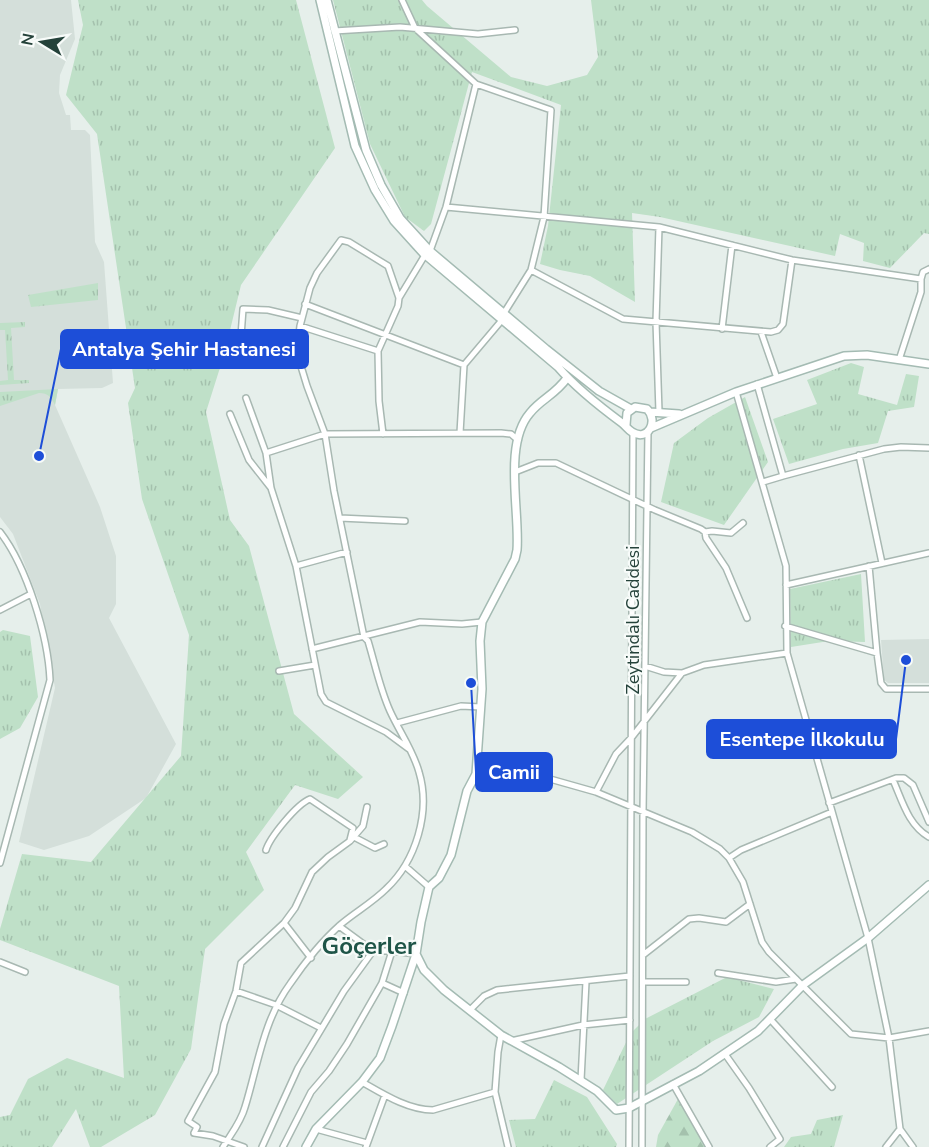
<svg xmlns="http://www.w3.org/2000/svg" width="929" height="1147" font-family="'Nunito Sans',sans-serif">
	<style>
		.built { fill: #d4dfda }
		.grass { fill: url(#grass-tufts) }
		.forest { fill: url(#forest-firs) }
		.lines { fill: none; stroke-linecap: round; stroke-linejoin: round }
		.street-casing { stroke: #a8b8b2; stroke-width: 8 }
		.secondary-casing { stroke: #a4bbb3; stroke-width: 10 }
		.street { stroke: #fff; stroke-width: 5 }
		.secondary { stroke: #fff; stroke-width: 7 }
		.labels { text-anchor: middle; stroke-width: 4.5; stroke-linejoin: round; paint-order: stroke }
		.street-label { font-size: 18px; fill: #24423a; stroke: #f7fbf9 }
		.district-label { font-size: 24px; font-weight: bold; fill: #1f5548; stroke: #f7fbf9 }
		.leader { fill: none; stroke: #1d4ed8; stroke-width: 2 }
		.callout-dot { fill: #1d4ed8; stroke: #f7fbf9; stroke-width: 2 }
		.callout { fill: #1d4ed8; stroke: #1d4ed8; stroke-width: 2 }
		.callout-label { font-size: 20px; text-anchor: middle; font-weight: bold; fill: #fff }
	</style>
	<defs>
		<pattern id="grass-tufts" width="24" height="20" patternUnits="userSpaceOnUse" patternTransform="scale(1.5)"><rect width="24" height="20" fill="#bfe0c8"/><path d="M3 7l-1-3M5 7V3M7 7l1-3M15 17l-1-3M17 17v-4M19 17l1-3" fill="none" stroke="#a4c1ad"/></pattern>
		<pattern id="forest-firs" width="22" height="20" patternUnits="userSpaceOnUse" patternTransform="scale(1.5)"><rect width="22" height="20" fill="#bfe0c8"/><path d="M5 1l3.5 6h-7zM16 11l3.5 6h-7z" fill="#a4c1ad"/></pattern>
	</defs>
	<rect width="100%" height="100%" fill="#e6efeb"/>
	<!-- built -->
	<path class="built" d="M0,0h71l4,39 -15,36 -1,18 7,22h4l1,15h14l5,5 5,107 9,20 9,121 -11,5 -44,1 -3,16 45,102 16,49v48l-7,14 67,126 -30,54 -57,38 -45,14 -25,-8 36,-154 -15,-84 -27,-70 -13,-17z
		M929,639v44h-41l-4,-3 -3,-40z"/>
	<!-- grass -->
	<path class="grass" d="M78,0h218l39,148 -94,137 -17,70 -18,57 24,108 19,26 45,168 69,63 -25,22 -43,-14 -49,67 18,38 -59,59 -14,100 -36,66 -54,32h-11l-14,-38 -24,38h-52v-30l10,-2 18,-36 39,-21 57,20 -5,-92 -119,-46v-11l22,-75 69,8 90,-106 8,-121 -47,-136 -14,-96 7,-15 -38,-254 -31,-39 17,-70z
		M333,0h89l5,6 84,71 36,9 40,-11 11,-18 -7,-57h338v234l-5,-1 -34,35 -27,-7 1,-18 -24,-9 -5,22 -175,-39 -28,-4 3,89 -45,-26 -30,-6 -20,-6 8,-38 13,-121 -89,-33 -41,152 -7,7 -19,-14 -35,-73z
		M98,283v17l-67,7 -3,-12z
		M25,322v5l-14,1 3,52h15v3l-29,2v-4l8,-1 -3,-50h-5v-7z
		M851,363l13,4 -6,27 39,11 9,-31 13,2 -5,31 -26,4 -10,32 -35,6 -54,15 -16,-45 44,-15 -10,-24z
		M58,389l-3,16c-4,-8 -7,-12 -16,-12l-39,13v-14z
		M745,397l23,65 -44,63 -63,-23 13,-59 34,-25z
		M861,574l4,68 -36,-1 -38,6 -1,-58z
		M3,630l27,6 8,61 -18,31 -20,11v-107z
		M727,977l47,12 -15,28 -46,24 -96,63 -14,-14 27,-56 15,-15z
		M554,1080l33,17 30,47 -1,3h-100l-7,-27 26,-1z
		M843,1115l-9,32h-50l7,-10 20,-3 6,-14z"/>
	<!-- forest -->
	<path class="forest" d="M678,1099l29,48h-51l2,-12z"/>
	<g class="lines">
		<!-- street casing -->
		<g class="street-casing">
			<path id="street" d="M402,0l13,28 61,56 -30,123 -16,44
				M334,31l66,-4 78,7 37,-4
				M476,84l75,26 -7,107 -13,53
				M446,207l213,20 133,33 129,19
				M659,227l-3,95 3,90
				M399,298l26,-43
				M305,304l159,61
				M504,313l27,-43 92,49 148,13 7,-2 5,-6 9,-64
				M300,326l78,25
				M722,329l10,-84
				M761,332l16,46
				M249,358l-13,3 5,-25 2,-27 25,1 34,8
				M899,360l22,-68v-13l2,-7 6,-3
				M757,384l26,92 -20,6
				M736,392l50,174 1,87 81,285 21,100 11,91 13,18
				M246,398l20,55 5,35 25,78 25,128 5,8 60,30 23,17
				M230,414l19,46 22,28
				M460,433l4,-68 38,-45
				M266,453l59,-19 176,-1 10,1 7,6
				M859,455l23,108
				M515,472l23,-9h18l99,47 46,19 4,3 1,6 20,30 21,50
				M783,476l101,-27 17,-2 28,1
				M340,518l65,3
				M0,532c27,35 48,104 50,148l-50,183
				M705,532l7,-1 19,2 12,-10
				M296,566l51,-14
				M869,566l8,87
				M786,585l143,-32
				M0,610l31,-16
				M785,626l92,27 4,30 5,6h43
				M312,649l108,-27 42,2 20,-2
				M645,666l19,6 18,1
				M279,671l36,-6
				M397,723l64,-17 20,1
				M476,774l19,4 48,-1 53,15 96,40 28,17 9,9 14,24 19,60 7,10 82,82 38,4 40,-7
				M893,780c9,20 15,45 36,57
				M596,792l20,-38 16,-17 50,-64 22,-8 83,-12
				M829,803l67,-25h8l9,7 16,37
				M354,837l21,11 9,-4
				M266,850c4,-13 31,-46 44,-51l43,29 -3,12
				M729,858l12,-8 91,-38
				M406,867l23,20
				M284,923l27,35
				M339,926l34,25h19l24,3
				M643,955l46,-36 10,-1 27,4 24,-18
				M0,962l25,10
				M718,973l58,9 20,-3
				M643,982h43
				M382,983l22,10
				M236,991l40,14 45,23
				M470,1010l14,-14 13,-6 133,-14
				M770,1019l62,68
				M501,1035l-3,17 -3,40 13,55
				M511,1041l72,-16 47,-5
				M725,1054l24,34 31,51 -10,8
				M581,1080l5,-98
				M362,1082c21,12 46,28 71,28l62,-18
				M673,1084l36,63
				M316,1129l51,14
				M223,1147c8,-13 18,-25 22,-40 13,-42 18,-86 45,-123 13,-19 32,-43 50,-59 15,-13 32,-22 46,-36 30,-28 45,-77 33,-117 -6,-22 -20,-41 -29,-61 -10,-22 -15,-47 -22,-70l-4,-4 -30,-146 -9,-57 -18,-48 -7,-23 -2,-20 2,-17 10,-38 7,-15 24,-33 8,2 39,24 11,32 -1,8 -20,45 1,50 4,33
				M244,1147l-31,-11 -19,-3 3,-6 -9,-6 27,-49 9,-48 12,-33 5,-28 43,-40 11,-15 17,-36 16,-15 22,-16 13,-15 4,-19
				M262,1147l36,-79 46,-77 29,-40
				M283,1147l28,-55 18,-21 18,-27 35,-61 10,-32
				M366,1147l19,-52
				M629,1147l4,-714
				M642,1147l1,-335 5,-381
				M886,1147l14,-18"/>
		</g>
		<!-- secondary casing -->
		<g class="secondary-casing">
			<path id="secondary" d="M320,0l35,146 20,44 19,31 29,32 135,114c18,21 41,39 64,56 4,3 6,7 10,9 16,10 27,-11 15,-23l-12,-2 -8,6 -1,12
				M327,0l39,150 15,35 19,33 30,33 116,98 53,42 32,18
				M650,412l29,2
				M651,428l85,-36 108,-36 23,-1 62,9
				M416,954l8,16 20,20 57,45 58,32 38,24 19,19 13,-2 70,-37 59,-40 45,-46 65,-47 61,-53
				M306,1147l10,-18 46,-47 18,-24 12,-32 24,-72 5,-32 8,-35 10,-9 12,-23 16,-64 9,-17 6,-85 -2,-48 2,-19 33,-63 2,-9c3,-39 -14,-106 13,-137 11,-14 25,-18 37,-35"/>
		</g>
		<!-- street -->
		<use href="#street" class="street"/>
		<!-- secondary -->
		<use href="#secondary" class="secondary"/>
	</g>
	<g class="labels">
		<!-- street labels -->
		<g class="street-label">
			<text transform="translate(633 620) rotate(-90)" y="6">Zeytindalı Caddesi</text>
		</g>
		<!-- district labels -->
		<g class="district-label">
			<text x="369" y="954">Göçerler</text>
		</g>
	</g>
	<!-- callouts -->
	<path class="leader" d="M39 456L61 349M906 660L896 739M471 683L476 772"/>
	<g class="callout-dot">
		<circle cx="39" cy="456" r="6"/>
		<circle cx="906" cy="660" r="6"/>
		<circle cx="471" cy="683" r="6"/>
	</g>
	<g class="callout">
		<rect x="61" y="330" width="247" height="38" rx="6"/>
		<rect x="707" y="720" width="189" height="38" rx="6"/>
		<rect x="476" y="753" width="76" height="38" rx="6"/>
	</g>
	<g class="callout-label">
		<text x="184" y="356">Antalya Şehir Hastanesi</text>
		<text x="802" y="746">Esentepe İlkokulu</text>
		<text x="514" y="779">Camii</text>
	</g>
	<!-- north arrow -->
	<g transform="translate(42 42) rotate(281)" stroke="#f7fbf9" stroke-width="4.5" paint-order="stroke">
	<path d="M0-4.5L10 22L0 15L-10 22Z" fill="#24423a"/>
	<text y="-9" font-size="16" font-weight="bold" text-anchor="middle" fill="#24423a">N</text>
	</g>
</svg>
